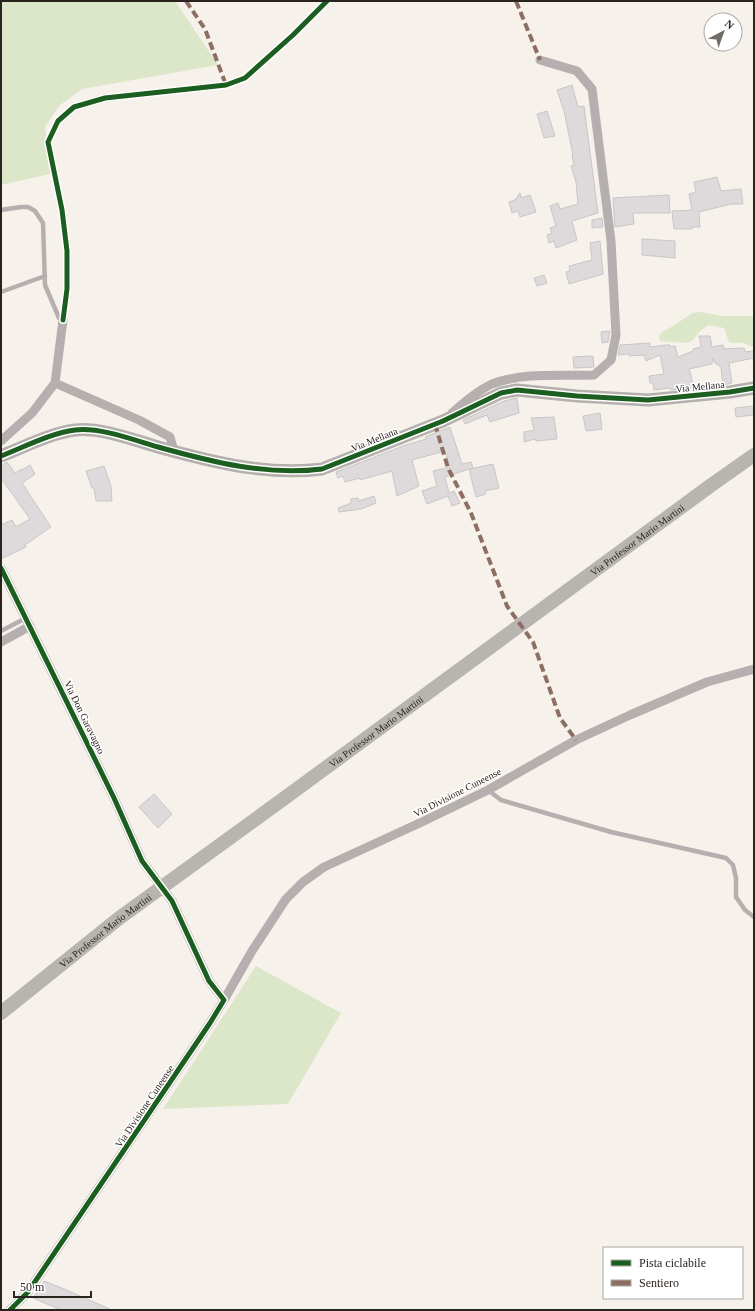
<svg xmlns="http://www.w3.org/2000/svg" width="755" height="1311" font-family="Georgia,serif">
	<style>
		.green { fill: #dce6c8 }
		.building { fill: #dedadb; stroke: #c8c6c6 }
		.lines { fill: none; stroke-linecap: round; stroke-linejoin: round }
		.lane { stroke: #b5b0af; stroke-width: 4.5 }
		.street { stroke: #b5b0af; stroke-width: 9 }
		.secondary { stroke: #b4b0ad; stroke-width: 13 }
		.primary { stroke: #b8b4b0; stroke-width: 14 }
		.street-bridge { stroke: #b5b0af; stroke-width: 9 }
		.quiet { stroke: #8d6e63; stroke-width: 4; stroke-dasharray: 8 4; stroke-linecap: butt }
		.cycleway-casing { stroke: #fff; stroke-width: 8 }
		.cycleway { stroke: #1b5e20; stroke-width: 5 }
		.labels { text-anchor: middle; stroke-width: 3; stroke-linejoin: round; paint-order: stroke }
		.street-label { font-size: 10px; fill: #2a241f; stroke: #fff }
	</style>
	<rect width="100%" height="100%" fill="#f7f1eb"/>
	<!-- green -->
	<path class="green" d="M1,1h174l43,64 -136,24 -23,17 -14,21 5,47 -49,11z
		M701,312l21,4h32v31c-5,-1 -6,-2 -10,-4 -5,-1 -10,1 -15,-1l-5,-14 -15,-3 -8,5 -9,11 -5,2 -27,-2 -1,-5 3,-4 13,-7 17,-12z
		M256,966l85,47 -53,91 -125,5z"/>
	<!-- building -->
	<path class="building" d="M572,85l6,22 6,-1 14,107 -26,8 5,19 -21,8 -2,-7 -5,2 -2,-8 5,-2 -2,-5 6,-2 -6,-20 8,-3 2,6 18,-5 -2,-22 -5,-16 3,-1 -2,-10h1l-9,-44 -7,-21z
		M547,111l8,25 -11,2 -7,-24z
		M717,177l4,14 20,-2 2,15h-12l-32,8 1,15h-8v2h-18l-2,-18 20,-1 -3,-16 7,-2 -2,-10z
		M520,193l1,5 9,-3 6,17 -16,5 -2,-6 -6,2 -3,-11 6,-2z
		M669,195l1,18h-37l1,11 -19,3 -2,-29z
		M602,218l1,9 -11,1v-8z
		M642,239l33,2v17l-33,-3z
		M600,241l3,33 -34,10 -3,-12 4,-1 -1,-5 23,-6 -2,-17z
		M544,275l3,8 -10,3 -3,-8z
		M610,331l-2,11 -6,1 -1,-11z
		M699,336h11l2,11 11,-2 1,4 20,-1 1,4 9,-1v7l-25,5 3,20 -9,2 -2,-18 -6,-4 -2,-5 -1,6 -23,5 5,18 -23,3 -1,-2 -16,2 -1,-7h-3l-1,-7 15,-2 -4,-19 -14,6 -2,-6 -15,1v-2l-11,1 2,-10 30,-2v4l16,-2h4v2l5,-1 3,11 15,-6v-2l8,-2z
		M593,356l1,11 -20,1 -1,-11z
		M517,398l2,15 -29,9 -3,-7 -22,9 -2,-4 41,-19z
		M754,406v9l-18,2 -1,-9z
		M600,413l2,16 -16,2 -3,-15z
		M554,417l3,22 -21,2 -1,-2 -11,3v-10l10,-2 -3,-12z
		M450,427l12,37 9,-2 2,6 -3,1 23,-5 6,24 -14,3 1,3 -10,3 -7,-28 -24,8 4,16 5,-2 6,12 -8,3 -4,-10 -21,8 -5,-13 15,-5 -4,-15 17,-4 -5,-16 -33,9 7,26 -22,10 -5,-25 -32,9v-2l-15,4 -2,-6 -5,2 -2,-6 67,-26 23,-7 -1,-2z
		M7,462l8,11 7,-4v1l8,-5 5,9 -13,9 29,44 -26,18 1,2 -25,12v-34l11,-5 4,7 14,-8 -29,-41v-12z
		M104,466l7,20 1,15h-16l-2,-13h-2l-6,-17z
		M374,496l2,7 -15,6 -22,3 -1,-4 13,-5v-4l7,-1 1,3z
		M154,794l18,20 -14,14 -19,-21z
		M44,1281l20,8 48,21h-51l-28,-12z"/>
	<g class="lines">
		<!-- lane -->
		<path class="lane" d="M1,210l20,-3h7l7,4 8,12 2,62 14,33 4,2
			M1,292l44,-16
			M1,631l25,-13
			M488,790l13,10 110,32 115,26 7,7 3,13v19l9,13 9,7"/>
		<!-- street -->
		<path class="street" d="M55,383l84,37 31,17 4,14
			M452,413c11,-10 27,-23 40,-29 32,-12 69,-8 102,-9l17,-15 5,-25 -5,-94 -19,-152 -15,-18 -37,-11
			M1,441l31,-28 23,-30 8,-63
			M1,568l113,230 28,63 10,13
			M1,642l29,-16
			M224,1000l28,-49 34,-52 17,-17 21,-15 100,-46 64,-31 88,-50 54,-25 77,-33 47,-13
			M10,1310l18,-18 182,-269 14,-23 -15,-19 -37,-80"/>
		<!-- secondary -->
		<path class="secondary" d="M1,456c23,-9 50,-23 74,-26 25,-3 59,10 83,17 54,15 109,29 164,22l121,-48 58,-28 16,-3 60,6 71,4 82,-8 24,-4"/>
		<!-- primary -->
		<path class="primary" id="s1" d="M1,1013l117,-94 168,-122 424,-311 44,-31"/>
		<!-- street-bridge -->
		<path class="street-bridge" d="M152,874l20,27"/>
		<!-- quiet -->
		<path class="quiet" d="M186,1l19,28 21,56
			M516,1l24,59
			M435,424l13,44 23,45 36,93 26,36 27,76 16,22"/>
		<!-- cycleway casing -->
		<g class="cycleway-casing">
			<path id="cycleway" d="M63,320l4,-31v-38l-5,-41 -14,-68 10,-21 16,-14 31,-9 121,-13 19,-7 48,-43 34,-34
				M1,456c23,-9 50,-23 74,-26 25,-3 59,10 83,17 54,15 109,29 164,22l121,-48 58,-28 16,-3 60,6 71,4 82,-8 24,-4
				M1,568l113,230 28,63 30,40 37,80 15,19 -14,23 -182,269 -18,18"/>
		</g>
		<!-- cycleway -->
		<use href="#cycleway" class="cycleway"/>
	</g>
	<g class="labels">
		<!-- street labels -->
		<g class="street-label">
			<text transform="translate(700 386) rotate(-6)" y="4">Via Mellana</text>
			<text transform="translate(374 439) rotate(-22)" y="4">Via Mellana</text>
			<text dy="4" stroke="none"><textPath href="#s1" startOffset="793">Via Professor Mario Martini</textPath></text>
			<text transform="translate(85 717) rotate(64)" y="4">Via Don Garavagno</text>
			<text dy="4" stroke="none"><textPath href="#s1" startOffset="469">Via Professor Mario Martini</textPath></text>
			<text transform="translate(457 792) rotate(-27)" y="4">Via Divisione Cuneense</text>
			<text dy="4" stroke="none"><textPath href="#s1" startOffset="133">Via Professor Mario Martini</textPath></text>
			<text transform="translate(144 1106) rotate(-56)" y="4">Via Divisione Cuneense</text>
		</g>
	</g>
	<!-- border -->
	<rect width="755" height="1311" fill="none" stroke="#2a241f" stroke-width="4"/>
	<!-- legend -->
	<rect x="603" y="1247" width="140" height="52" fill="#ffffff" stroke="#aaa7a5"/>
	<rect x="611" y="1260" width="20" height="6" fill="#1b5e20" stroke="#aaa7a5"/>
	<text x="639" y="1267" font-size="12" fill="#2a241f">Pista ciclabile</text>
	<rect x="611" y="1280" width="20" height="6" fill="#8d6e63" stroke="#aaa7a5"/>
	<text x="639" y="1287" font-size="12" fill="#2a241f">Sentiero</text>
	<!-- north arrow -->
	<g transform="translate(723 32) rotate(41)"><circle r="19" fill="#ffffff" stroke="#aaa7a5"/>
	<path d="M0-3L7 15L0 10L-7 15Z" fill="#726c66"/>
	<text y="-6" font-size="11" font-weight="bold" text-anchor="middle" fill="#2a241f">N</text>
	</g>
	<!-- scale -->
	<path d="M14 1291v6h77v-6" fill="none" stroke="#2a241f" stroke-width="2"/>
	<text x="20" y="1291" font-size="12" fill="#2a241f" stroke="#ffffff" stroke-width="3" paint-order="stroke">50 m</text>
</svg>
